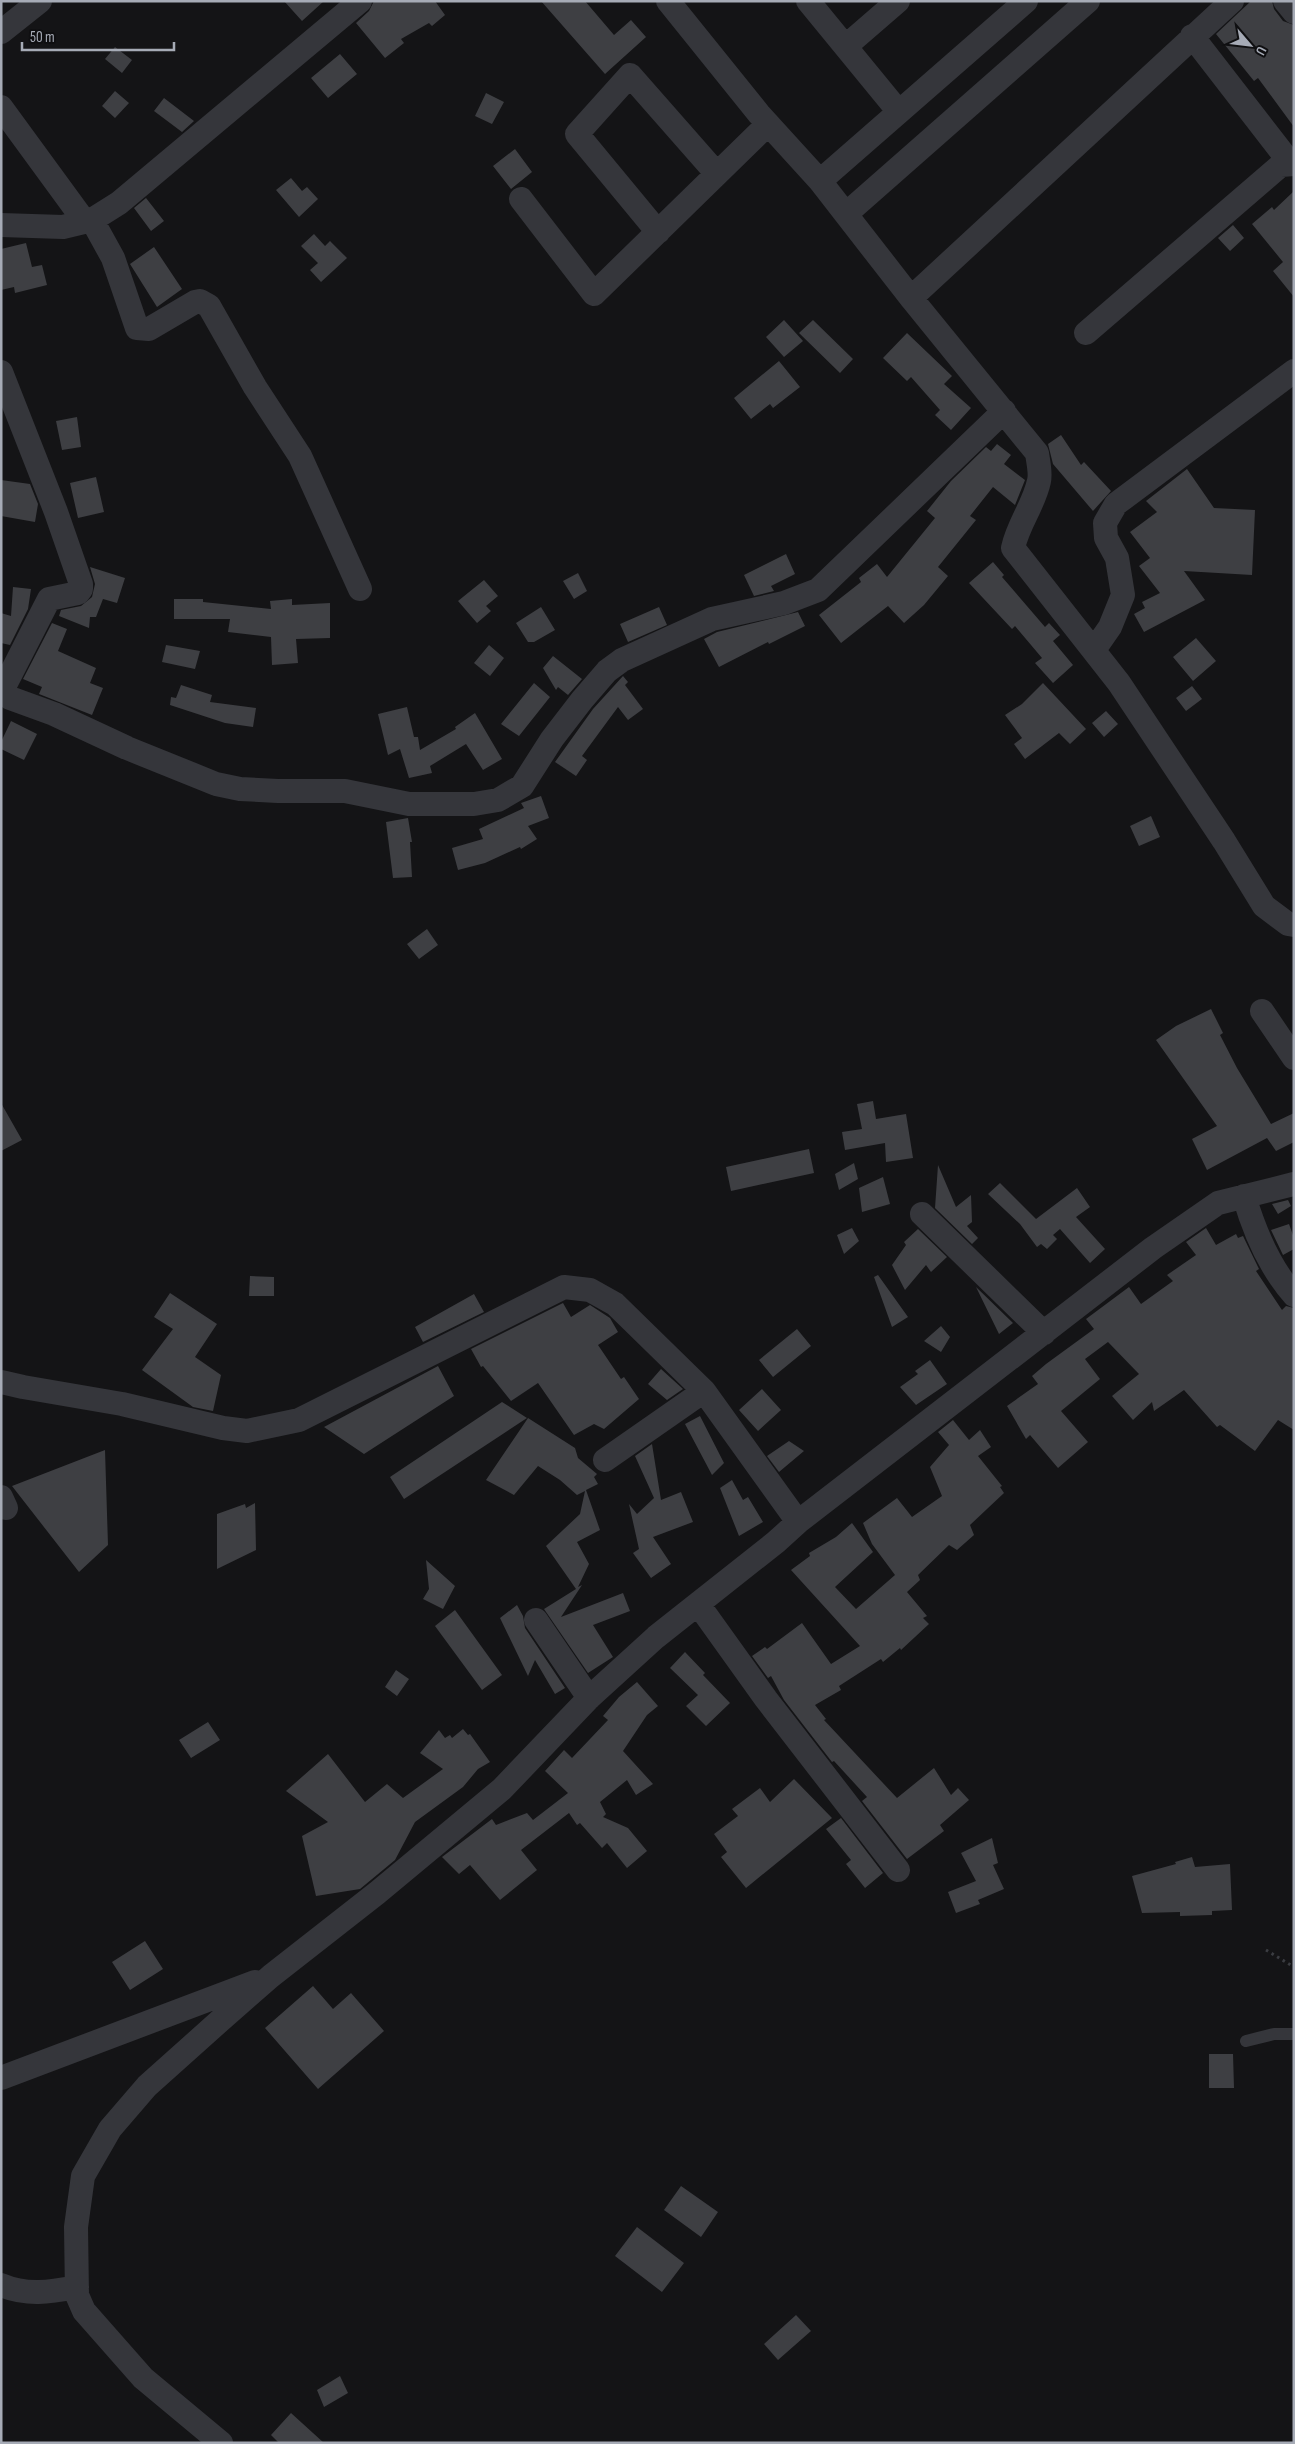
<svg xmlns="http://www.w3.org/2000/svg" width="1295" height="2444" font-family="'Sofia Sans Condensed',sans-serif">
	<style>
		.building { fill: #3e3f43 }
		.lines { fill: none; stroke-linecap: round; stroke-linejoin: round }
		.path { stroke: #3b3d42; stroke-width: 3; stroke-dasharray: 2.5 4; stroke-linecap: butt }
		.service { stroke: #35363b; stroke-width: 12 }
		.minor { stroke: #35363b; stroke-width: 24 }
	</style>
	<rect width="100%" height="100%" fill="#141416"/>
	<!-- building -->
	<path class="building" d="M284,1h40l-22,20z
		M374,1h61l10,14 -13,11 -3,-3 -28,16 3,4 -19,15 -29,-35 13,-12z
		M541,1h44l29,34 17,-15 15,17 -41,37z
		M1251,1h21l2,8 9,12 11,4v102l-36,-49 -4,3 -38,-47z
		M115,47l17,13 -10,13 -17,-14z
		M340,54l17,20 -29,24 -17,-20z
		M115,91l14,12 -14,15 -13,-12z
		M486,93l18,9 -12,22 -17,-8z
		M164,98l30,23 -12,11 -28,-21z
		M515,149l17,23 -21,17 -18,-23z
		M291,178l11,13 5,-4 11,12 -19,18 -23,-27z
		M1294,191v106l-21,-26 10,-9 -31,-38 20,-17 2,3z
		M146,198l18,23 -13,10 -17,-23z
		M1233,225l11,13 -14,13 -12,-13z
		M314,234l11,12 5,-5 17,17 -26,24 -11,-12 8,-7 -17,-17z
		M26,243l6,24 10,-2 5,20 -32,8 -1,-6 -13,3v-41z
		M154,247l28,42 -25,18 -27,-43z
		M784,320l19,21 -19,16 -18,-20z
		M813,320l40,39 -13,14 -41,-40z
		M907,333l45,43 -8,8 27,24 -20,22 -16,-15 5,-5 -29,-33 -4,4 -24,-23z
		M779,361l21,26 -27,21 -3,-4 -19,15 -17,-21z
		M77,417l4,30 -19,3 -6,-29z
		M1061,435l20,30 3,-3 27,29 -18,20 -40,-47 -5,-20z
		M997,444l14,11 -7,9 21,16 -10,25 -22,-18 -23,29 6,4 -38,47 10,9 -24,29 -20,18 -16,-17 -47,37 -22,-28 42,-33 -2,-4 18,-14 10,13 48,-59 -8,-7 24,-30 35,-34 5,4z
		M1187,469l27,39 41,2 -3,65 -68,-4 21,29 -61,32 -10,-18 11,-6 -3,-6 18,-9 -21,-27 11,-8 -20,-26 27,-20 -11,-11z
		M96,477l8,35 -26,6 -8,-35z
		M1,480l29,4 8,20 -3,18 -34,-6z
		M786,554l9,20 -24,12 3,5 -20,5 -10,-21z
		M993,562l11,13 -2,2 43,50 4,-4 11,12 -7,6 20,24 -20,18 -18,-20 7,-5 -27,-32 -3,3 -43,-46z
		M90,567l35,11 -8,25 -14,-4 -7,18h-6l-1,11 -30,-12 2,-6 20,-4 11,-9 3,-13z
		M578,573l9,18 -13,8 -11,-18z
		M484,580l14,16 -12,10 5,5 -14,12 -19,-22z
		M13,587l18,2 -3,20 -18,36 -9,-2v-30l10,3z
		M174,599h29v3l68,7 -1,-8 22,-2v6l38,-2v35l-34,1 2,24 -26,2 -1,-28 -43,-5 2,-13h-56z
		M541,607l14,23 -21,12h-6l-12,-19z
		M659,607l8,18 -39,17 -8,-18z
		M798,612l7,14 -36,18 -1,-2 -49,25 -15,-28 13,-7z
		M52,623l15,6 -9,22 38,17 -6,15 13,5 -11,27 -53,-21 3,-7 -19,-8z
		M1196,638l20,23 -23,20 -20,-24z
		M166,645l34,6 -5,18 -33,-7z
		M489,645l15,13 -14,18 -16,-13z
		M553,656l29,23 -14,16 -10,-8 -2,3 -13,-22z
		M623,676l5,6 -3,3 18,24 -15,11 -10,-13 -36,49 5,4 -11,16 -21,-14 38,-53z
		M534,683l16,14 -31,39 -18,-12z
		M1043,683l43,46 -16,15 -11,-11 -34,26 -11,-15 8,-6 -17,-23 17,-11z
		M181,685l31,10 -2,7 46,6 -3,19 -28,-4 -55,-18 1,-8 5,1z
		M1192,686l10,13 -16,12 -10,-13z
		M407,707l7,30h4l2,13 36,-21 -1,-2 20,-14 27,46 -19,11 -17,-26 -36,22 2,7 -23,5 -9,-29 -12,6 -10,-41z
		M1106,711l12,13 -14,13 -12,-14z
		M11,721l26,13 -13,26 -23,-11v-7z
		M541,796l8,22 -21,8 9,13 -16,10 -1,-2 -35,16 -27,7 -6,-22 31,-9 -4,-10 45,-21 -3,-5z
		M1151,816l9,21 -21,9 -9,-20z
		M408,818l4,24h-2l2,35 -19,1 -7,-56z
		M427,929l11,16 -19,14 -12,-15z
		M1211,1009l12,24 -3,2 17,33 34,56 23,-11v29l-18,9 -9,-13 -60,32 -15,-31 25,-13 -61,-86 20,-14z
		M873,1101l3,18 30,-5 7,44 -27,4 -1,-19 -40,7 -3,-18 20,-3 -5,-25z
		M1,1103l21,37 -21,11z
		M809,1149l5,24 -83,18 -5,-24z
		M854,1163l4,16 -19,11 -4,-16z
		M938,1165l18,42 15,-12 1,27 -5,4 11,12 -6,6 -37,-36z
		M883,1177l7,27 -28,8 -3,-24z
		M1000,1183l36,36 41,-31 13,19 -14,10 29,32 -15,14 -30,-34 -7,6 4,4 -10,10 -6,-5 -4,3 -17,-23 -32,-30z
		M1288,1200l3,6 -13,8 -6,-10z
		M1289,1224l5,14v11l-11,6 -12,-25z
		M852,1228l7,13 -15,13 -7,-19z
		M1206,1228l10,17 20,-11 2,4 5,-2 16,33 -3,2 26,39 4,-4 8,2v122l-16,-10 -23,31 -35,-26 -3,2 -33,-37 -30,21 -2,-9 -19,18 -21,-24 27,-22 -31,-32 -23,17 15,20 -39,32 27,31 -30,26 -28,-33 -4,4 -19,-33 31,-22 -6,-8 14,-12 48,-35 -8,-10 43,-32 12,17 32,-23 -6,-6 29,-20 -10,-13z
		M918,1229l29,28 -16,15 -5,-7 -21,25 -13,-25 14,-20 -2,-3z
		M878,1275l30,42 -16,10 -18,-50z
		M250,1276l24,1v19h-25z
		M976,1287l37,36 -14,11z
		M170,1293l47,31 -22,33 26,18 -8,36 -20,-4 -51,-37 31,-41 -19,-12z
		M474,1294l10,18 -61,30 -8,-15z
		M563,1303l8,14 19,-12 20,13 8,14 -20,13 23,34 3,-2 15,22 -35,30 -10,-5 -20,11 -36,-52 -27,18 -28,-35 -2,1 -10,-18z
		M941,1326l9,11 -9,15 -17,-11z
		M797,1329l14,17 -38,31 -14,-17z
		M930,1360l17,24 -31,21 -16,-18 18,-13 -3,-3z
		M438,1366l16,30 -90,58 -40,-27z
		M661,1369l22,20 -16,11 -19,-16z
		M762,1389l19,21 -23,21 -19,-21z
		M502,1402l25,16 -123,81 -14,-22z
		M700,1416l24,47 -12,12 -27,-51z
		M528,1418l47,30 3,10 19,16 -3,3 4,7 -12,6 14,40 -23,12 12,22 -11,23 4,-2 -21,32 62,-24 7,18 -37,14 20,32 -25,16 -44,-64 32,-20 -30,-43 34,-32 5,-23 -8,4 -17,-15 -22,-14 -24,29 -28,-15z
		M953,1420l16,20 11,-10 11,17 -13,9 24,30 -2,1 4,6 -34,32 4,10 -17,15 -8,-5 -31,30 2,5 -13,12 20,24 -4,2 6,6 -28,26 -1,-2 -17,14 -2,-3 -42,27 2,4 -26,15 11,14 -2,1 73,78 37,-30 17,27 7,-7 11,12 -29,25 4,6 -37,28 -45,-58 5,-4 -33,-36 -2,1 -48,-62 -13,-24 -3,2 -16,-22 13,-9 2,2 35,-26 29,41 29,-18 -69,-76 19,-14 -1,-3 27,-16 16,-14 21,29 -38,35 21,22 39,-34 -23,-31 -9,-21 34,-25 15,19 30,-21 -12,-29 19,-22 -11,-13z
		M789,1441l15,10 -25,21 -12,-16z
		M652,1444l9,56 20,-8 12,30 -40,15 18,27 -20,14 -18,-25 6,-4 -10,-45 8,10 17,-16 -19,-42z
		M105,1450l3,95 -29,27 -67,-86z
		M732,1480l11,20 5,-3 15,25 -24,14 -19,-48z
		M255,1503l1,47 -39,19v-55l28,-10 1,4z
		M426,1560l29,26 -12,23 -20,-10 6,-10z
		M517,1605l6,11 2,12 40,60 -10,6 -20,-34 -7,16 -28,-58z
		M455,1610l47,65 -20,15 -47,-64z
		M685,1652l20,21 -2,2 27,28 -24,23 -20,-20 12,-11 -28,-27z
		M396,1670l13,9 -12,17 -12,-9z
		M637,1682l21,24 -11,9 -24,36 30,33 -17,11 -9,-15 -27,22 6,12 -3,3 25,11 19,23 -20,17 -20,-25 -5,5 -22,-25 -3,2 -8,-12 -48,37 16,20 -37,30 -30,-35 -11,9 -17,-17 50,-38 4,6 31,-12 6,7 35,-27 -23,-22 19,-21 8,8 36,-38 -5,-4 16,-19z
		M208,1722l12,18 -29,18 -12,-18z
		M463,1729l5,6 2,-1 20,28 -12,7 -15,18 -48,35 -20,38 -35,29 -44,7 -14,-60 26,-14 -42,-31 42,-37 37,48 22,-18 16,14 40,-29 -23,-16 19,-23 6,8 5,-3 2,3z
		M794,1779l38,39 -86,70 -25,-31 6,-5 -13,-18 24,-18 -6,-7 28,-21 10,14z
		M841,1818l42,55 -18,15 -19,-24 5,-4 -25,-31z
		M992,1838l6,25 -5,2 11,24 -26,11 2,4 -24,9 -8,-21 28,-11 -15,-28z
		M1192,1857l3,10 35,-3 2,46 -20,1v4l-32,1v-4l-38,1 -10,-37 44,-12 -1,-2z
		M145,1941l18,28 -33,21 -18,-28z
		M313,1986l20,23 18,-16 33,38 -66,58 -53,-61z
		M1209,2054h24l1,34h-25z
		M681,2186l37,26 -17,25 -37,-27z
		M637,2227l47,36 -22,29 -47,-36z
		M796,2315l15,16 -33,29 -14,-16z
		M340,2376l8,17 -24,14 -7,-17z
		M291,2413l33,30h-45l-8,-8z"/>
	<g class="lines">
		<!-- path -->
		<path class="path" d="M1266,1950l28,17"/>
		<!-- service -->
		<path class="service" d="M1246,2041l28,-7h20"/>
		<!-- minor -->
		<path class="minor" d="M668,1l91,113 61,67 91,117 126,155c1,8 4,20 2,28 -5,24 -21,43 -26,67l106,135 105,158 40,65 24,18 6,1
			M808,1l91,111
			M1285,1l9,11
			M1,32l39,-31
			M1192,36l99,128
			M846,46l52,-45
			M1,107l84,115
			M820,181l206,-180
			M521,199l73,95 174,-170
			M846,214l242,-213
			M92,220l21,38 24,70 12,1 46,-27 5,-1 9,5 46,81 45,69 60,133
			M1,225l62,2 29,-7 27,-17 241,-202
			M658,232l-81,-98 53,-59 87,99
			M911,298l321,-297
			M1086,333l195,-168 13,-1
			M1,372l55,140 25,72v5l-3,4 -29,6 -44,86 -1,7 6,6 44,16 73,34 89,36 24,5 38,2h67l64,13h65l24,-4 24,-14 30,-47 30,-39 25,-29 15,-11 90,-41 72,-16 34,-13 186,-179
			M1094,650l16,-23 13,-32 -6,-37 -11,-20 -1,-15 11,-19 178,-133
			M1262,1011l32,47
			M1244,1196c10,34 25,71 50,99
			M922,1214l122,119
			M1,1382l22,5 99,17 101,24 24,3 52,-11 265,-133 26,3 25,14 89,87
			M605,1460l99,-69 94,131
			M1,1497l5,11
			M698,1604l68,95 132,171
			M536,1620l53,78
			M1,2078l254,-96
			M1,2285c26,11 49,7 76,2
			M221,2443l-78,-65 -59,-67 -7,-16 -1,-68 7,-51 27,-47 37,-43 76,-68 48,-42 106,-83 125,-104 87,-91 67,-61 120,-95 22,-20 355,-274 65,-45 76,-19"/>
	</g>
	<!-- border -->
	<rect width="1295" height="2444" fill="none" stroke="#a6abb6" stroke-width="5"/>
	<!-- north arrow -->
	<g transform="translate(1250 45) rotate(118)" stroke="#0f0f11" stroke-width="4" paint-order="stroke">
	<path d="M0-4L9 19L0 12L-9 19Z" fill="#a6abb6"/>
	<text y="-8" font-size="14" font-weight="bold" text-anchor="middle" fill="#a6abb6">U</text>
	</g>
	<!-- scale -->
	<path d="M22 42v8h152v-8" fill="none" stroke="#a6abb6" stroke-width="2.5"/>
	<text x="30" y="42" font-size="15" fill="#a6abb6" stroke="#0f0f11" stroke-width="4" paint-order="stroke">50 m</text>
</svg>
